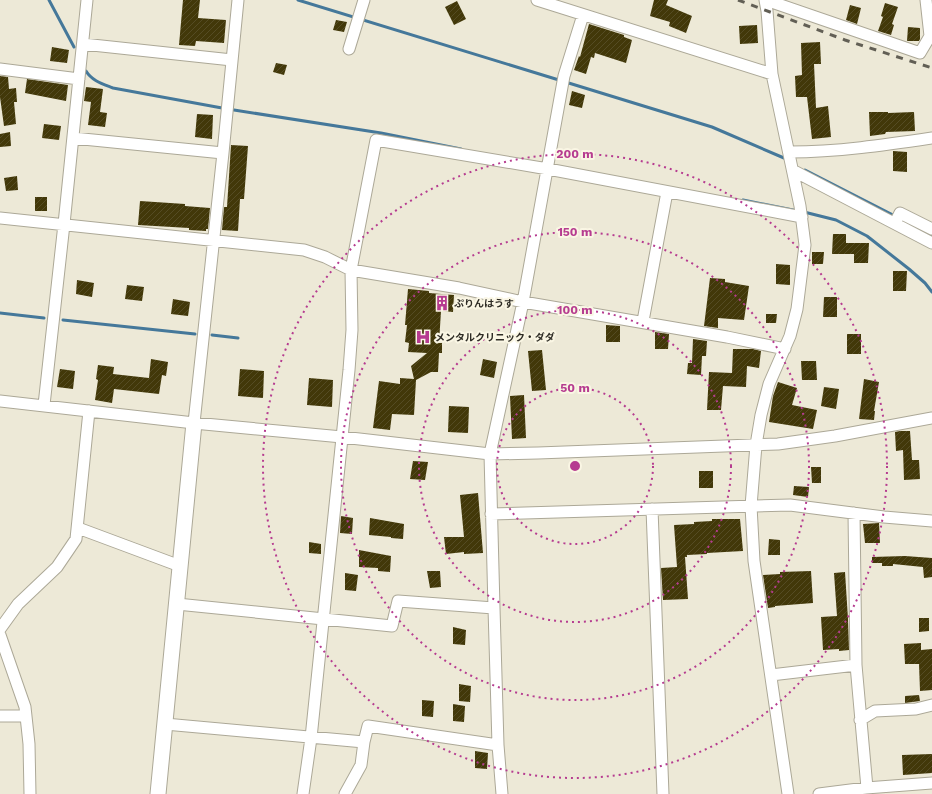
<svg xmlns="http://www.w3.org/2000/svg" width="932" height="794" font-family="'Work Sans','Noto Sans JP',sans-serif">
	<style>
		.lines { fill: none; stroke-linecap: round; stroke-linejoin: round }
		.stream { stroke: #45789a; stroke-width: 3 }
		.building { fill: url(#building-hatch) }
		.street-casing { stroke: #aca897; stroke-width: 13 }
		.secondary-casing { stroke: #aca897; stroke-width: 17 }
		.street { stroke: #fff; stroke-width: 11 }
		.secondary { stroke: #fff; stroke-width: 15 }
		.rail { stroke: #625f55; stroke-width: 3; stroke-dasharray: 7 7; stroke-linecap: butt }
		.ring { fill: none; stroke: #b63c90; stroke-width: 2; stroke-dasharray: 2 4 }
		.labels { text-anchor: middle; stroke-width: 4; stroke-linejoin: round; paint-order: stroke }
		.poi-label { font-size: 10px; font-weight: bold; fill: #2e2c25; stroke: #faf6e4; text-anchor: start }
		.centre { fill: #b63c90; stroke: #faf6e4; stroke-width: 2 }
		.ring-label { font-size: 12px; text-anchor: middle; font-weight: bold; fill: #b63c90; stroke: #faf6e4; stroke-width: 4; stroke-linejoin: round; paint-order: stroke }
	</style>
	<defs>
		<pattern id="building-hatch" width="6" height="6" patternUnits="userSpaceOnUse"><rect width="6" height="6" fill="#423809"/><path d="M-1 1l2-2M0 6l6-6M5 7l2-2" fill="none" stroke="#554c24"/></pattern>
	</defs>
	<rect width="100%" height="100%" fill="#ede9d7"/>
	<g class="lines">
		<!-- stream -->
		<path class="stream" d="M49,0l25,47
			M298,0l414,127 72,31
			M86,71c6,10 17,13 27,17l109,20
			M234,110l147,23 80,16
			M805,170l90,46
			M743,200l55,11
			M804,212l32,8 31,16 42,33 16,14 7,9
			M902,220l30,16
			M0,313l44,5
			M63,320l132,14
			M212,335l26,3"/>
	</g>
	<!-- building -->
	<path class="building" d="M183,0h17l-2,18 28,2 -2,23 -28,-2 -1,5 -16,-1z
		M654,0h14l-2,5 26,11 -6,17 -17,-7 1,-4 -20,-6z
		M457,1l9,18 -12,6 -9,-18z
		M885,3l13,4 -6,17 2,1 -3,10 -13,-4 5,-14 -2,-1z
		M850,5l11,3 -4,16 -11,-4z
		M336,20l11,2 -3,10 -11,-2z
		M589,24l35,11v2l8,3 -6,23 -31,-10 -1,5 -3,-1 -5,17 -12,-4 5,-14 1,1z
		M757,25l1,18 -18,1 -1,-18z
		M908,27l12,1v11l-1,2h-12z
		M820,42l1,22h-7l2,44 12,-2 3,31 -19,2 -5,-42h-11l-1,-21 7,-1 -1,-32z
		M52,47l17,3 -2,13 -17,-2z
		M276,63l11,2 -3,10 -11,-3z
		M0,76l8,1 1,12 7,-1 1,14h-3l2,22 -12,2 -4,-29z
		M27,79l41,6 -2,16 -41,-8z
		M86,87l17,2 -3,23 7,1 -2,14 -17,-2 3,-23 -7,-1z
		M572,91l13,4 -3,13 -13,-3z
		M869,112h19v1l26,-1 1,19 -29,1 -1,2 -15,2z
		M197,114l16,1 -1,24 -17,-2z
		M44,124l17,2 -2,14 -17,-2z
		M10,132l1,14 -11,1v-13z
		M231,145l17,1 -4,53h-4l-2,32 -16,-1 2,-23h3z
		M893,151l14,1v20l-14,-1z
		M17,176l1,14 -12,1 -2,-13z
		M35,197h12v14h-12z
		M140,201l45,3v2l25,2 -2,21h-2v2l-17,-1v-2l-51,-3z
		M833,234h13v9h23l-1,20h-14v-9h-22z
		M812,252h12l-1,12h-11z
		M776,264l14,1v20l-14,-1z
		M893,271h14l-1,20h-13z
		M710,278l15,1v3l24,4 -5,34 -26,-2v10l-14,-2z
		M77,280l17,3 -2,14 -16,-3z
		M127,285l17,2 -2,14 -17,-2z
		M408,289l21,2v2l25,2 -1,17 -12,-1 -2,32h3v10h-3l-1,19h-7l-15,8 -2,35 -22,-1 -2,16 -17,-2 6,-47 21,3v-6l14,1 -3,-13 16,-13 -19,-1 1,-9 -4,-1 2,-17h-2z
		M824,297h13v20h-14z
		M173,299l17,3 -2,14 -17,-2z
		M766,314h11l-1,9h-10z
		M606,325l14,1v16h-14z
		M655,332l14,2 -1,15h-13z
		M847,334h14v20h-14z
		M693,339l14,2 -1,15h-4l-1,19 -14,-1 1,-11h4z
		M733,349h20l8,2 -2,17 -12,-2 -1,21 -23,-1 -2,24h-14l2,-38 23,1z
		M542,350l4,40 -14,1 -4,-40z
		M151,359l17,3 -2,14 -4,-1 -3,19 -45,-5 -2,14 -17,-3 3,-20 -2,-1 2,-14 16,2 -1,7 36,4z
		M483,359l14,3 -3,16 -14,-3z
		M801,361h15l1,19h-15z
		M60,369l15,2 -2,18 -16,-2z
		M240,369l24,2 -1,27 -25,-2z
		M309,378l24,2 -1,27 -25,-2z
		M864,379l15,3 -5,29h1l-1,9 -15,-1z
		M778,382l19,6 -5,17 25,5 -4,19 -44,-7 4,-26z
		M824,387l15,2 -3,20 -15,-3z
		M524,395l2,43 -14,1 -2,-43z
		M449,406l20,1 -1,26 -20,-1z
		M900,431h10l2,29h7l1,19 -16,1 -1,-30 -7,1 -1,-19z
		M413,461l15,1 -3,18 -15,-1z
		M811,467h10v16h-9z
		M699,471h14v17h-14z
		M794,486l15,1 -1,10 -15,-2z
		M478,493l5,60 -19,1v-2l-18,2 -2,-17h20l-4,-42z
		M341,516l12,2 -1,16 -12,-1z
		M370,518l34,6 -1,15 -12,-1v-1l-22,-2z
		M712,519h28l3,32 -36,2v1l-20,1v2h-2l3,42 -25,1 -2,-32 16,-1 -3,-42 20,-1v-2l18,-1z
		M879,523l1,20h-15l-2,-19z
		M769,539l11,1v15h-12z
		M309,542l12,2v10l-12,-1z
		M359,550l32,6 -1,16 -12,-1v-3l-19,-1z
		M905,556l27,2v19l-8,1 -1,-11 -30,-3v2h-11v-3h-10v-6z
		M427,571h13l1,16 -11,1z
		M811,571l2,32 -38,3v1l-7,1 -5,-33 17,-1v-2z
		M845,572l3,47 1,31 -10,1v-2l-16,1 -2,-33 16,-1 -3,-43z
		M345,573l13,2 -2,16 -11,-1z
		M919,618h10v13l-10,1z
		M453,627l13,3 -1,15 -12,-1z
		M921,643v7l11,-1v41l-12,1 -1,-27h-14l-1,-20z
		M459,684l12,2 -1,16 -11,-1z
		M919,695l1,6 -15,2v-7z
		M422,700l12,1 -1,16 -11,-1z
		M453,704l12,2 -1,16 -11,-1z
		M475,751l13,2 -1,16 -12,-1z
		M932,754v19l-29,2 -1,-20z"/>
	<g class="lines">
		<!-- street casing -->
		<g class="street-casing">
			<path id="street" d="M537,0l235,74
				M765,0l2,11 5,63 28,132 5,39 -8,64 -7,27 -21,48 -8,31 -5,30 -5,61 3,55 34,233
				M766,0l154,53 10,-17 -4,-36
				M83,44l149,16
				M349,49l15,-49
				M0,69l79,10
				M73,138l150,15
				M790,152c47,0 95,-7 142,-14
				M794,171l138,72
				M0,218l304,32 21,7 26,13 108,18 64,14 204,35 58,12
				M895,223l5,-10 32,16
				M643,321l24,-129
				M0,401l194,22 148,14 148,17 48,-1 240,-9 57,-8 97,-18
				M44,405l20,-181 23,-224
				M194,423l29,-270 15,-153
				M652,509l11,285
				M854,513l2,152 11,123
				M491,514l299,-9 94,12 48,4
				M78,528l102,38
				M177,604l215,22 6,-25 96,7
				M0,629l18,-25 39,-37 19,-28 13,-128
				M0,635l25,72 4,37 1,50
				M771,675l85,-10
				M0,716h26
				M860,720l15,-9 41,-2 16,-4
				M165,724l199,18 4,-16 130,19
				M303,794l8,-56 38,-368 3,-40 -1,-60 25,-130 172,29 254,48
				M345,794l16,-29 3,-23
				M502,794l-4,-49 -4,-137 -4,-154 33,-152 41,-226 19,-61
				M819,794l47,-6 66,-5"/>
		</g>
		<!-- secondary casing -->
		<g class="secondary-casing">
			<path id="secondary" d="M158,794l36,-371"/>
		</g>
		<!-- street -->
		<use href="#street" class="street"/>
		<!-- secondary -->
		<use href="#secondary" class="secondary"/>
		<!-- rail -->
		<path class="rail" d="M738,0l107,40 87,28"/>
	</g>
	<!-- distance rings -->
	<g class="ring">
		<circle cx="575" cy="466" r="78"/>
		<circle cx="575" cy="466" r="156"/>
		<circle cx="575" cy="466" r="234"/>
		<circle cx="575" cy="466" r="312"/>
	</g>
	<!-- icons -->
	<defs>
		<g id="building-bare" transform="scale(1.2)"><path d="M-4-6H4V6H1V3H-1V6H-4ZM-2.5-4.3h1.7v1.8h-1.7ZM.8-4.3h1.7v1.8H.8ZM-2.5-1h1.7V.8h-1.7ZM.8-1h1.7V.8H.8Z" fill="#b63c90" stroke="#faf6e4" stroke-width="2.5" paint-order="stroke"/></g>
		<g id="hospital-bare" transform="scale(1.2)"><path d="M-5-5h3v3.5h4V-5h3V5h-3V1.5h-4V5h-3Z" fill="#b63c90" stroke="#faf6e4" stroke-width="2.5" paint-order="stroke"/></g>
	</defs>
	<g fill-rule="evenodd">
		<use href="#building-bare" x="442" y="303"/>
		<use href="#hospital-bare" x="423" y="337"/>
	</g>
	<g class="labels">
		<!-- poi labels -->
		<g class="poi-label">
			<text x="454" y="307">ぷりんはうす</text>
			<text x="435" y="341">メンタルクリニック・ダダ</text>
		</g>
	</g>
	<circle cx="575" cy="466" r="6" class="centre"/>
	<g class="ring-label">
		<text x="575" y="158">200 m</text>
		<text x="575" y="236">150 m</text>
		<text x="575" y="314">100 m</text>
		<text x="575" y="392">50 m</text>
	</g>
</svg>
